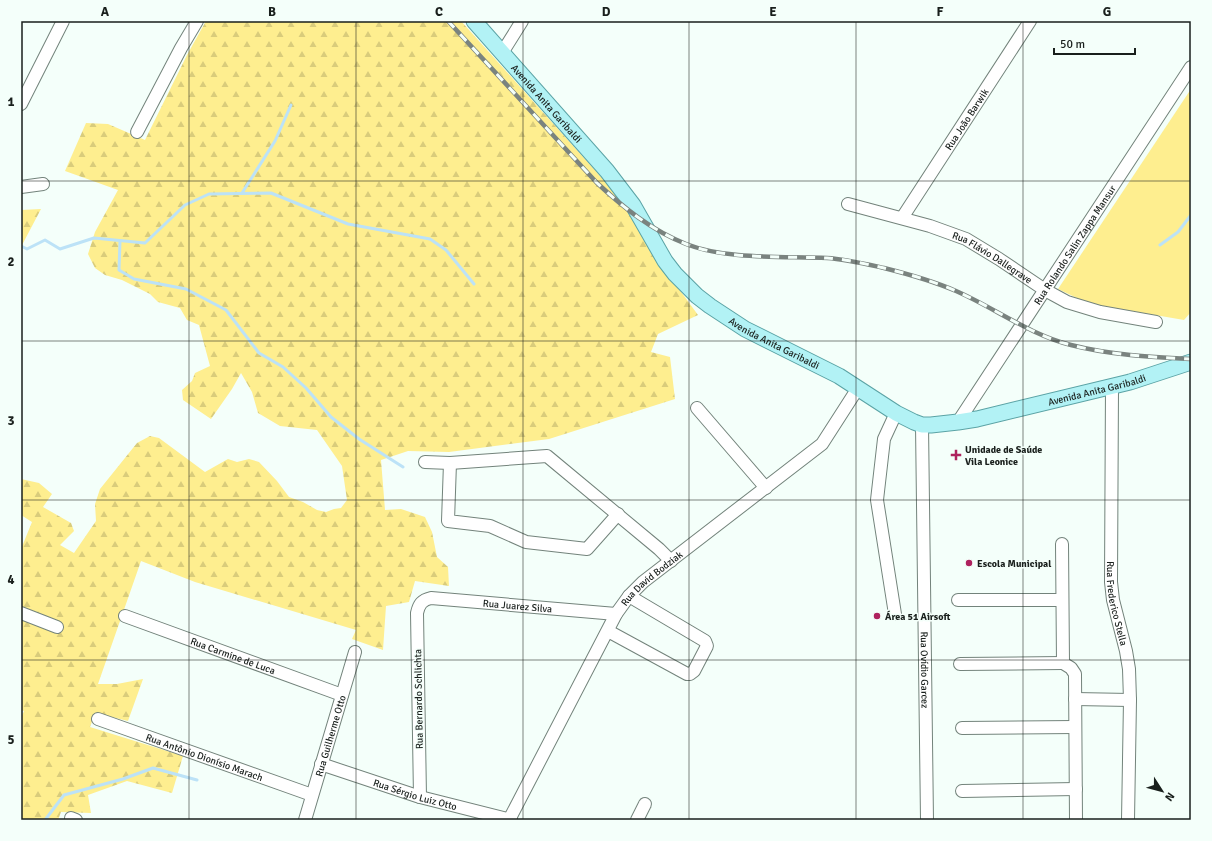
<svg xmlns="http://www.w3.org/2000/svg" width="1212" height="841" font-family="Signika,sans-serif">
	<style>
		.forest { fill: url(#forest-firs) }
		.park { fill: #feee8f }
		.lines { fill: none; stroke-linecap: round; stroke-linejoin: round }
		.stream { stroke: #bce2f7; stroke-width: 3 }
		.minor-casing { stroke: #73837b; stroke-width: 14 }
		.major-casing { stroke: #5ba3a5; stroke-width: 17 }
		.minor { stroke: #fff; stroke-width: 12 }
		.major { stroke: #b2f2f5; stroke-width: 15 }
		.rail-casing { stroke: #7a837f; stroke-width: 4.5 }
		.rail { stroke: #f4fffa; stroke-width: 3; stroke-dasharray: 9; stroke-linecap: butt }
		.grid { fill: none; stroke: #191f1c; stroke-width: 1; stroke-opacity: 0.55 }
		.poi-dot { fill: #ae225e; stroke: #f4fffa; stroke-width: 1.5 }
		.labels { text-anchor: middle; stroke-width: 3; stroke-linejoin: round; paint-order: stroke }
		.street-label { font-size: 10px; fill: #191f1c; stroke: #f4fffa }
		.poi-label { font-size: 10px; font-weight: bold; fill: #191f1c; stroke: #f4fffa; text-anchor: start }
		.neatline { fill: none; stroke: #191f1c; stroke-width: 1.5 }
		.grid-label { font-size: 13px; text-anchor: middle; font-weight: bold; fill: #191f1c }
	</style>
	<defs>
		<pattern id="forest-firs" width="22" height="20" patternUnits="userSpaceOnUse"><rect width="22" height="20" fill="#feee8f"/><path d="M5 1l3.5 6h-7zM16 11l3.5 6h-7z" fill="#d9cc7b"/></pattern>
	</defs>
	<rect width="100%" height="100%" fill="#f4fffa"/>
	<!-- forest -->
	<path class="forest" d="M206,21h255l158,176 15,22 37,59 27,37 -40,19 -7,18 19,5 5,42 -126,40 -100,13 -41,-1 -27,9 4,50 16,-1 24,8 7,15 5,25 11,10 1,19 -34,-5 -6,21 -23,4 -3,44 -31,-11 4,-9 -161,-48 -54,-21 -43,123h19l26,-5 -15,42 -33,-8 -5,14 93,29 -11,37 -45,-12 -39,14 3,18 -30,-1 -3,8h-37v-102l3,-7 -3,-1v-161l11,-27 -11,-7v-36l18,4 13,11 -9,13 28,16 3,8 -14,14 14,8 22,-32 -1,-17 5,-15 37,-46 13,-7 9,2 46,34 23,-13 9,3 12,-3 10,3 18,19 12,16 14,5 14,8 9,2 8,-3 7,-1 6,-8 -5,-34 -25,-36 -37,-4 -22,-13 -6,-21 -11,-19 -9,16 -21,30 -28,-19 -1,-10 10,-9 3,-8 15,-7 -11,-41 -12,-5 -7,-12 -22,-6 -8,-8 -28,-14 -17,-5 -10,-7 -7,-14 7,-22 23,-42 -53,-19 21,-48 22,1 37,16 42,-85z
		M41,209l-20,38v-37z"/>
	<!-- park -->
	<path class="park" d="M1191,89v223l-7,8 -81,-14 -24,-7 -21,-10z"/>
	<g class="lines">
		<!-- stream -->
		<path class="stream" d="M242,193l33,-52 16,-36
			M120,241l-1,29 15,9 52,10 40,21 33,43 24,14 23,21 25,29 28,22 44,28
			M1160,245l18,-13 13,-17
			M21,246l6,3 18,-9 15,9 34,-11 51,5 40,-38 24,-11 62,-1 77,31 82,15 16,11 28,34
			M45,820l19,-25 59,-16 30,-11 44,12"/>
		<!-- minor casing -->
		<g class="minor-casing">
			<g id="minor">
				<path d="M502,53l20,-32"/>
				<path d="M21,104l42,-83"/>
				<path d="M137,132l44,-84 16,-27"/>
				<path d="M21,187l22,-3"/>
				<path id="s1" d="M848,204l82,22 36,13 33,20 46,31 22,12 33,10 56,10"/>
				<path id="s2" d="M902,218l128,-197"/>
				<path id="s3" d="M1112,387l-1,195 2,18 13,51 3,18 1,31 -2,120"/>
				<path d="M697,408l69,80"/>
				<path id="s4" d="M958,422l233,-355"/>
				<path id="s5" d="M922,425l5,395"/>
				<path d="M425,462l25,1 97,-7 112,93 12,12"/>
				<path d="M450,463l-2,58 42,5 36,16 61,7 31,-35"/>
				<path d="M1062,544l1,119 8,5 4,6 1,146"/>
				<path d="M958,600h104"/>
				<path d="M21,613l36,14"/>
				<path d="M895,614l-18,-114 7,-61 12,-26"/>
				<path id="s6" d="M125,616l217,79"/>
				<path d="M608,631l79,43h3l4,-3 13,-25 -2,-5 -76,-45"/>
				<path d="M960,664l103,-1"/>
				<path d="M1075,699l55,1"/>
				<path id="s7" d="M98,719l214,76"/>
				<path d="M962,728l113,-1"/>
				<path id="s8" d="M321,764l99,33 91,23"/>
				<path d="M962,791l114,-2"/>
				<path id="s9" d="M420,797l-3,-184c2,-9 5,-13 14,-15l185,16"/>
				<path d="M71,818l5,2"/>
				<path id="s10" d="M305,820l50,-168"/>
				<path id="s11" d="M509,820l107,-206 13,-18 14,-14 179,-138 36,-56"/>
				<path d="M637,820l8,-16"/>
			</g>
		</g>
		<!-- major casing -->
		<g class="major-casing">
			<g id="major">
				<path id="s12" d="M474,21l133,150 26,34 32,56 10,13 22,22 13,10 35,23 94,47 57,37 18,9 8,3h9l27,-3 19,-3 153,-37 61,-20"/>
			</g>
		</g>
		<!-- minor -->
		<use href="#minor" class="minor"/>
		<!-- major -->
		<use href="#major" class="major"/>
		<!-- rail casing -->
		<g class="rail-casing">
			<path id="rail" d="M448,21l149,162c27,25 54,47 89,61 41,16 97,12 141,14 18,1 39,6 57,10 24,6 49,13 72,23 39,17 74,44 115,54 39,10 80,12 120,14"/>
		</g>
		<!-- rail -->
		<use href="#rail" class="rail"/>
	</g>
	<!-- grid -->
	<path class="grid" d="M189,21v799M356,21v799M523,21v799M689,21v799M856,21v799M1023,21v799M21,181h1170M21,341h1170M21,500h1170M21,660h1170"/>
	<!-- markers -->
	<g class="poi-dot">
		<path d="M954 449h4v4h4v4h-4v4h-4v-4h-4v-4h4z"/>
		<circle cx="969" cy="563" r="4"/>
		<circle cx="877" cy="616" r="4"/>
	</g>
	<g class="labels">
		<!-- street labels -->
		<g class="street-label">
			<text dy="4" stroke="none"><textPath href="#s12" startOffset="110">Avenida Anita Garibaldi</textPath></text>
			<text dy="4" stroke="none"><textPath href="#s2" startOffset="118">Rua João Barwik</textPath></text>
			<text dy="4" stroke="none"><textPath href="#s4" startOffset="212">Rua Rolando Salin Zappa Mansur</textPath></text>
			<text dy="4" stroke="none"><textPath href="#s1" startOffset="155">Rua Flávio Dallegrave</textPath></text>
			<text dy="4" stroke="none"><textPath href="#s12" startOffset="446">Avenida Anita Garibaldi</textPath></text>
			<text dy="4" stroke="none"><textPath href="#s12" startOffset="794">Avenida Anita Garibaldi</textPath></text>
			<text dy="4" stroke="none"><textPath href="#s11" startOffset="283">Rua David Bodziak</textPath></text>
			<text dy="4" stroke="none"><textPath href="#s3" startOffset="217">Rua Frederico Stella</textPath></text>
			<text dy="4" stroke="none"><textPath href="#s9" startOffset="293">Rua Juarez Silva</textPath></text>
			<text dy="4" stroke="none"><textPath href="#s6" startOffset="115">Rua Carmine de Luca</textPath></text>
			<text dy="4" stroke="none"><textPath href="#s5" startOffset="245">Rua Ovídio Garcez</textPath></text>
			<text transform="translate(418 699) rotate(-91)" y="4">Rua Bernardo Schlichta</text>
			<text dy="4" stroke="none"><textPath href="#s10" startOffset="88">Rua Guilherme Otto</textPath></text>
			<text dy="4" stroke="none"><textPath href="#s7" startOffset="113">Rua Antônio Dionísio Marach</textPath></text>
			<text dy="4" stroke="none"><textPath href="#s8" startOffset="99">Rua Sérgio Luiz Otto</textPath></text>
		</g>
		<!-- poi labels -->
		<g class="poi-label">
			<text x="965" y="453">Unidade de Saúde<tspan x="965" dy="12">Vila Leonice</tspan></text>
			<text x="977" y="567">Escola Municipal</text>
			<text x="885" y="620">Área 51 Airsoft</text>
		</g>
	</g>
	<!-- border -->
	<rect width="1212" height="841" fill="none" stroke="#f4fffa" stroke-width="44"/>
	<!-- north arrow -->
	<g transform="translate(1162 791) rotate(126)" stroke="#f4fffa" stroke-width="3" paint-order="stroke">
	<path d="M0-3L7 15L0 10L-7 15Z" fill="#191f1c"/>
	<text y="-6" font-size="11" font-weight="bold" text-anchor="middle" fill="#191f1c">N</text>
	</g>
	<!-- scale -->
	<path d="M1054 48v6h81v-6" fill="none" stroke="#191f1c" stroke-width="2"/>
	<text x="1060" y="48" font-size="12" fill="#191f1c" stroke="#f4fffa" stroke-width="3" paint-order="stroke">50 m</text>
	<rect x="22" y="22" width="1168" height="797" class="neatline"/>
	<g class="grid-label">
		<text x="105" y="16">A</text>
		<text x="272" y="16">B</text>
		<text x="439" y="16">C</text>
		<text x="606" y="16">D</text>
		<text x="773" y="16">E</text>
		<text x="940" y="16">F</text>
		<text x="1107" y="16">G</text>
		<text x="11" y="106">1</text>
		<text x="11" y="266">2</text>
		<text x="11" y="425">3</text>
		<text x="11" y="584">4</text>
		<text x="11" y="744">5</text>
	</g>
</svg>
